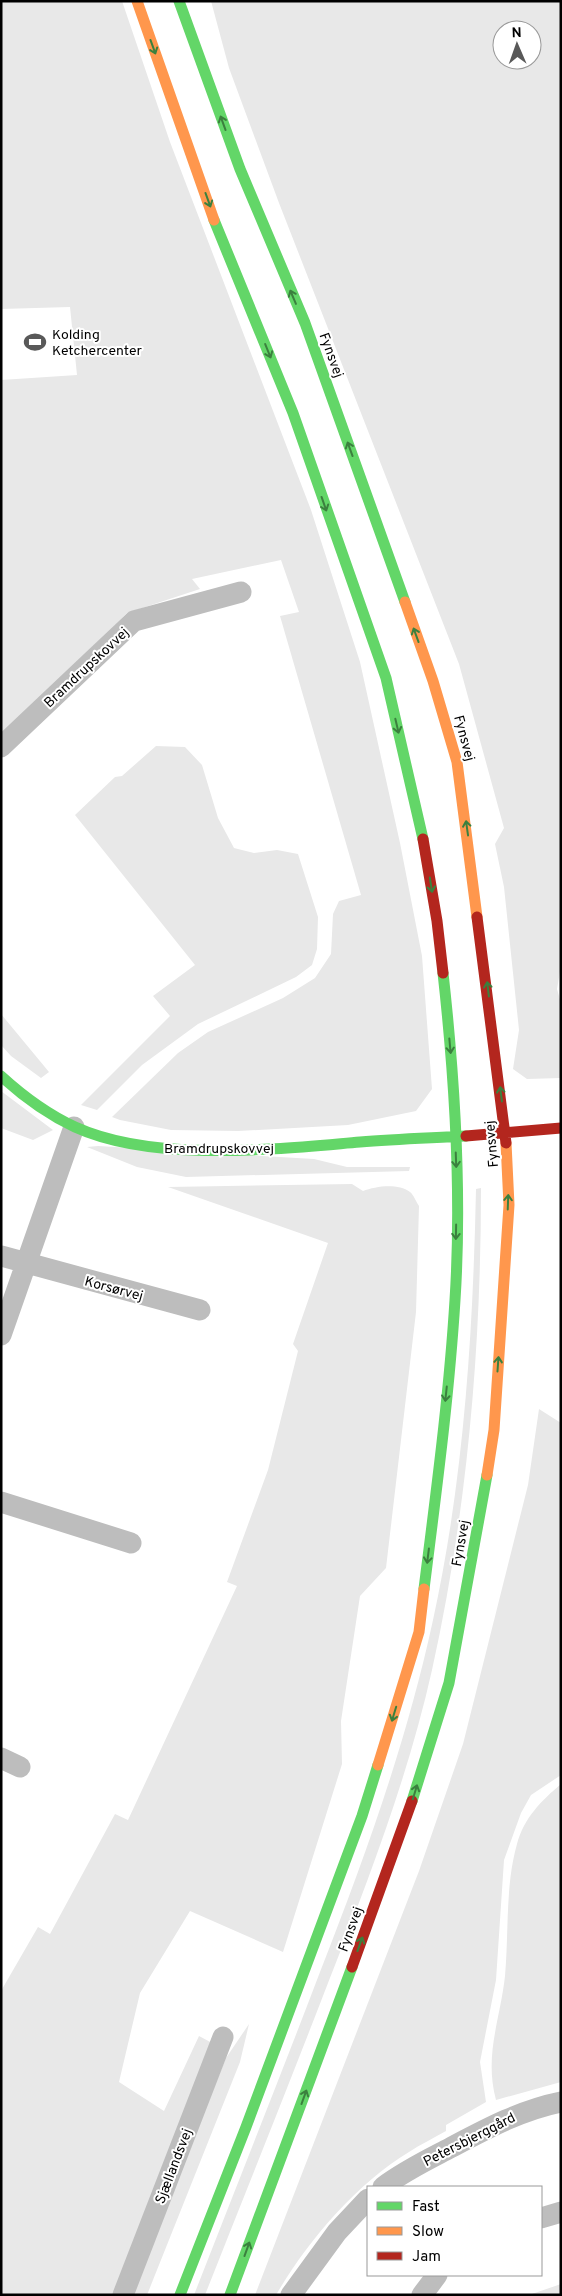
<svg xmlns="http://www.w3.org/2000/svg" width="562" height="2296" font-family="Overpass,sans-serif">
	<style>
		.green { fill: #e8e8e8; fill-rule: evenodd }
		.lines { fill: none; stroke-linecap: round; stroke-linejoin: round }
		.street { stroke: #bdbdbd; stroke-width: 21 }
		.fast { stroke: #63d668; stroke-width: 11 }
		.slow { stroke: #ff974d; stroke-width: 11 }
		.jam { stroke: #b3261e; stroke-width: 11 }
		.oneway { stroke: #3b803e }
		.labels { text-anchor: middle; stroke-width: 4; stroke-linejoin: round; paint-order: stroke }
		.poi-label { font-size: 14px; fill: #000; stroke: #fff; text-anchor: start }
		.street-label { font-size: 14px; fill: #000; stroke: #fff }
	</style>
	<rect width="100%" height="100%" fill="#fff"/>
	<!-- green -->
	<path class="green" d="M1,1h121l48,141 141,368 49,152 40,181 22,113 10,133 -16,22 -68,14 -110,6 -67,-1 -51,-10 -8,-3 66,-64 30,-21 75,-34 32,-20 16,-24 2,-40 6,-13 22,-6 -81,-279 19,-4 -18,-52 -89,19 8,10 -73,24 -126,122v-355l76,-5 -7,-68 -69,2z
		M211,1h350v965l-4,23 4,14v75l-34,1 -14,-10 6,-39 -15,-143 -9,-43 9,-16 -45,-164 -180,-461 -50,-135zM502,30h30v30h-30z
		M156,746l29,1 17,18 16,53 16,30 20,5 23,-3 21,4 20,63 -1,32 -5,16 -16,12 -98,47 -56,41 -45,45 -16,-5 89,-89 -17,-20 42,-31 -120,-150 40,-38 7,-1z
		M1,1014l48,58 -8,6 -30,-22 -10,-11z
		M1,1091l52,39 -20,10 -32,-12z
		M98,1146l216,13 33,8h63l-1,4 -223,6 -49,-10 -50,-20z
		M352,1184l11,7c13,-5 35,-8 47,1 4,3 6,10 9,14l-3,106 -30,256 -26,28 -19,125 1,43 -59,188 -93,-41 -50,82 -21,89 45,29 35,-75 15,8 -101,251h-112v-304l37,-64 12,7 65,-120 13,6 109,-234 -10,-4 41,-112 30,-119 -5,-7 35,-101 -160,-56z
		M481,1188c0,162 -14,324 -49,482 -24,107 -64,211 -104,313 -40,104 -82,208 -123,312h-11c42,-108 85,-215 126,-323 45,-115 87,-231 113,-352 31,-142 40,-287 43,-431z
		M539,1409l22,14v352l-30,20 -10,18 -17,47 -8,120 -16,82 6,40 -40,23v6c-12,7 -25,13 -37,21 -53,32 -102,90 -133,143h-21l164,-424 44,-127 65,-259z
		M561,1784v298l-65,18c-12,-45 4,-79 9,-124 4,-43 0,-90 12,-132 7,-26 24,-43 44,-60z
		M249,2024l-9,38 -93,233h-17l96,-237z
		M561,2284v11h-32z"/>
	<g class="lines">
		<!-- street -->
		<path class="street" d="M1,747l133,-126 107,-29
			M1,1256l199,54
			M1,1335l73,-208
			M1,1502l130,41
			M1,1758l19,9
			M383,2187c21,-16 44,-27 67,-39 36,-19 71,-38 111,-46
			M541,2218l20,-6
			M123,2295l100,-258
			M291,2295l46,-63 31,-33
			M422,2295l15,-20"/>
		<!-- fast -->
		<path class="fast" d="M179,1l61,168 65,154 100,279
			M214,220l79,193 93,265 37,161
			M1,1076c23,21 46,38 74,51 79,36 201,22 285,15 35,-3 70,-4 106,-6
			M424,1589c12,-96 25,-192 31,-289 7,-109 0,-219 -12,-327
			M412,1801l37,-118 38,-208
			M180,2295l66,-168 116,-311 16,-51
			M230,2295l122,-328"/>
		<!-- slow -->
		<path class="slow" d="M137,1l77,219
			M405,602l28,79 24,81 20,155
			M487,1475l7,-45 15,-225 -3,-62
			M378,1765l41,-133 5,-43"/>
		<!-- jam -->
		<path class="jam" d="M423,839l14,82 6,52
			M477,917l29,226
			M466,1136l95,-8
			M352,1967l60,-166"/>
	</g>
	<!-- one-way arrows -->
	<defs><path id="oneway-shaft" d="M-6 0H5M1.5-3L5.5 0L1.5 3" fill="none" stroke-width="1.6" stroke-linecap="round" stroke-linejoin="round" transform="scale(1.25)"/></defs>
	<g class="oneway">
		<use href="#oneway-shaft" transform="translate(153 47) rotate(70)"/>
		<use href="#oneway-shaft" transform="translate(223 123) rotate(-110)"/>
		<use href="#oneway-shaft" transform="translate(208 200) rotate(70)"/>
		<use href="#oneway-shaft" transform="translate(293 297) rotate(-113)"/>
		<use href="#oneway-shaft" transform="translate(268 351) rotate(68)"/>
		<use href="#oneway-shaft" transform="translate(350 449) rotate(-110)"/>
		<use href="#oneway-shaft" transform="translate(324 504) rotate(71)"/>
		<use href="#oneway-shaft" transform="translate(416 635) rotate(-110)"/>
		<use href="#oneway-shaft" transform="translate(397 726) rotate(77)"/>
		<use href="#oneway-shaft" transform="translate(467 828) rotate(-98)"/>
		<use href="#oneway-shaft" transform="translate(431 885) rotate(81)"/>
		<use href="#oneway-shaft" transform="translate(488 989) rotate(-97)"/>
		<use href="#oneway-shaft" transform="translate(450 1046) rotate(85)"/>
		<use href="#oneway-shaft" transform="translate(501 1094) rotate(-97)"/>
		<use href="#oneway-shaft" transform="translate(456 1160) rotate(88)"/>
		<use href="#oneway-shaft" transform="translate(508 1202) rotate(-88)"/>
		<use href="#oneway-shaft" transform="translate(456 1232) rotate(91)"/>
		<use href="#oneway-shaft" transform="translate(498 1364) rotate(-86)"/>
		<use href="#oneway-shaft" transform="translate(446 1394) rotate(96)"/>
		<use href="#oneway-shaft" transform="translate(428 1556) rotate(97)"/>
		<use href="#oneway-shaft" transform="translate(394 1714) rotate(107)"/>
		<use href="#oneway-shaft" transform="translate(415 1792) rotate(-73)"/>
		<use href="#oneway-shaft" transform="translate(360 1944) rotate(-70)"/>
		<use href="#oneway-shaft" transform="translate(304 2097) rotate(-70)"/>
		<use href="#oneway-shaft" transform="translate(247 2249) rotate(-70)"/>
	</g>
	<!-- icons -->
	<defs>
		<g id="stadium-bare" transform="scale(1.725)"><path d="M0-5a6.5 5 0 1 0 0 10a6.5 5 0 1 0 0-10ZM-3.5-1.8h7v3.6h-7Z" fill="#595959" stroke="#fff" stroke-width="2.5" paint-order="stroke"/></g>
	</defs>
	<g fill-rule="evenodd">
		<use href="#stadium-bare" x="35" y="342"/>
	</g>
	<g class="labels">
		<!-- poi labels -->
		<g class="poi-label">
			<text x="52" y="339">Kolding<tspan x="52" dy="16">Ketchercenter</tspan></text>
		</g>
		<!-- street labels -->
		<g class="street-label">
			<text transform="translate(332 355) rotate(70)" y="5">Fynsvej</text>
			<text transform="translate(86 667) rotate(-43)" y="5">Bramdrupskovvej</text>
			<text transform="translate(465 738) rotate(75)" y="5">Fynsvej</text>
			<text transform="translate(491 1144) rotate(-95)" y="5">Fynsvej</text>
			<text x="219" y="1153">Bramdrupskovvej</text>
			<text transform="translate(114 1288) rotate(15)" y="5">Korsørvej</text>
			<text transform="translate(460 1543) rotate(-80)" y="5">Fynsvej</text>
			<text transform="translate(350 1929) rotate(-70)" y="5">Fynsvej</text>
			<text transform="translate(469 2139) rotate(-27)" y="5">Petersbjerggård</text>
			<text transform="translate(173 2166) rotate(-69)" y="5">Sjællandsvej</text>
		</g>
	</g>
	<!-- border -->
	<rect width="562" height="2296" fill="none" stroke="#000000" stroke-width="5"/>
	<!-- legend -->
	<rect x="367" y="2186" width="175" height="90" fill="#ffffff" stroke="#999999"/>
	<rect x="377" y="2202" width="25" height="8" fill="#63d668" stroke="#999999"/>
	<text x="412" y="2211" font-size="15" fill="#000000">Fast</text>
	<rect x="377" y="2227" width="25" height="8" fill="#ff974d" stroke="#999999"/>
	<text x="412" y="2236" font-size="15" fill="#000000">Slow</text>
	<rect x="377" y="2252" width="25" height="8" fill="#b3261e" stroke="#999999"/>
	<text x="412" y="2261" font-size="15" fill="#000000">Jam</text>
	<!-- north arrow -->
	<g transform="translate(517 45) rotate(358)"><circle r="24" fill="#ffffff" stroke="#999999"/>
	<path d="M0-4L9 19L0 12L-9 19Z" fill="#595959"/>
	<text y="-8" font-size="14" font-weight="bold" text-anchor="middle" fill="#000000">N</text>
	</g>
</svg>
